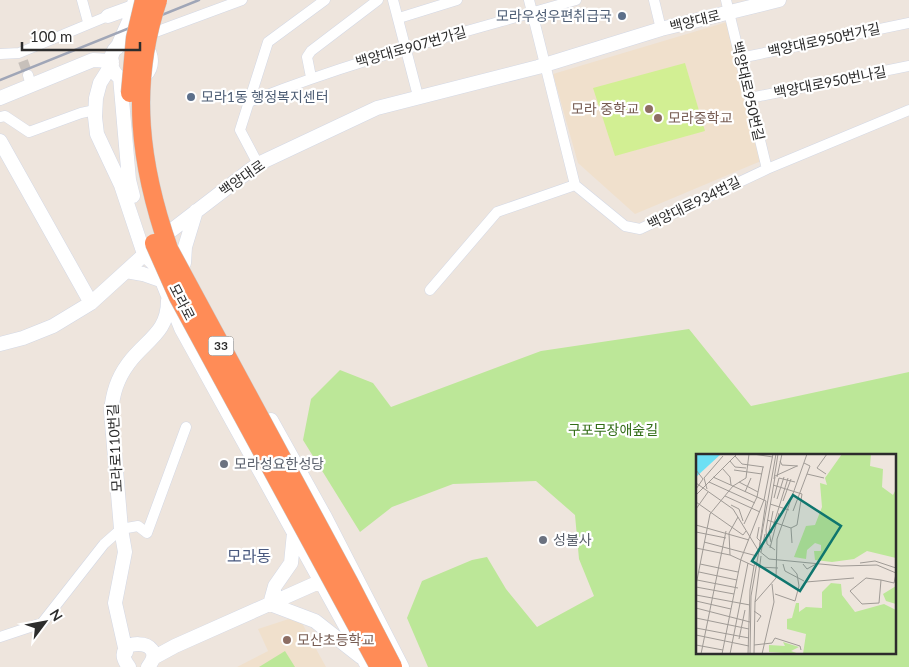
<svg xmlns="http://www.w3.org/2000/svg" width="909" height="667" font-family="Lato,'Noto Sans KR',sans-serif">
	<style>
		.education { fill: #f0e0cc }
		.green { fill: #bce798; fill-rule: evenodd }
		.pitch { fill: #d2ef93 }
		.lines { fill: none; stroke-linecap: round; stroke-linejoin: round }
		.street-tunnel { stroke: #c7c0ba; stroke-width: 10; stroke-dasharray: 10 5; stroke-linecap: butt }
		.street-casing { stroke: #d3d8e5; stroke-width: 11 }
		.secondary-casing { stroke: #d3d8e5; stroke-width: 15 }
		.street { stroke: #fff; stroke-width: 10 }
		.secondary { stroke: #fff; stroke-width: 14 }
		.rail { stroke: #a0a6b7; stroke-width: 2.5 }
		.highway-bridge-casing { stroke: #c8c8c8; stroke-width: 19; stroke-linecap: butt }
		.highway-bridge { stroke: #ff8c57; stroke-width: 18 }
		.service-dot { fill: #5c6f8a; stroke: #fff; stroke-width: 2 }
		.education-dot { fill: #8d6e63; stroke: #fff; stroke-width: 2 }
		.worship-dot { fill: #6b7280; stroke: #fff; stroke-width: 2 }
		.labels { text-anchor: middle; stroke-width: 4.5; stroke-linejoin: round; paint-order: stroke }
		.shield { fill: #fff; stroke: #6b6b6b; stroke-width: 1 }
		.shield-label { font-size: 12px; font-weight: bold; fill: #2c2c2c }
		.service-label { font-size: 14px; fill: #4e5e75; stroke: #fff; text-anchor: end }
		.street-label { font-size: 14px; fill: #2c2c2c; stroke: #fff }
		.education-label { font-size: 14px; fill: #785e54; stroke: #fff; text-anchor: start }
		.park-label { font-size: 14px; fill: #336d17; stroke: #fff }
		.worship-label { font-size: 14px; fill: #5b616d; stroke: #fff; text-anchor: start }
		.quarter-label { font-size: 16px; fill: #49597f; stroke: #fff }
		.inset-road { fill: none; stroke: #a09b96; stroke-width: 1 }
		.view { fill: #0f766e; fill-opacity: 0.15; stroke: #0f766e; stroke-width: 2.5 }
		.inset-edge { fill: none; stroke: #2c2c2c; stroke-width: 2.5 }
	</style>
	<rect width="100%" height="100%" fill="#eee5dd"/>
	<!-- education -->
	<path class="education" d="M727,22l34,139 -126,53 -57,-51 -25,-89z
		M298,616l28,51h-89l31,-16 -10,-22z"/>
	<!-- green -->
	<path class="green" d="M689,329l62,77 158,-34v295h-481l-21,-49 15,-37 50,-21 15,-3 19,32 31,38 57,-31 -15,-37 -4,-44 -39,-34 -83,3 -61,23 -32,25 -57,-92 8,-41 29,-29 33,13 18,24 150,-56zM698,456h197v197h-197z
		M285,651l10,16h-36z"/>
	<!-- pitch -->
	<path class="pitch" d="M685,63l20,68 -90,25 -22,-68z"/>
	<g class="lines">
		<!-- street-tunnel -->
		<path class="street-tunnel" d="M23,61l5,14"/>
		<!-- street casing -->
		<g class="street-casing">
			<path id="street" d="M82,0l6,22
				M393,0l25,96
				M529,0l46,185 50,41 15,3 127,-60 142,-59
				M654,0l7,29
				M726,0l41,169
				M399,18l58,-18
				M150,34l92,-34
				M0,54l19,-1 89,-37
				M740,58l169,-35
				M28,75l3,10
				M311,77l-4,-20 4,-6 67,-51
				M750,98l159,-32
				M249,102c107,-43 217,-70 327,-102
				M0,117l5,-1 24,16 52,-19 14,-3
				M258,164l-18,-34 28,-88 57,-42
				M430,290l67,-78 78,-27
				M0,637l42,-14 62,-79 17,-15 17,-3 9,7 39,-106"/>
		</g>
		<!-- secondary casing -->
		<g class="secondary-casing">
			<path id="secondary" d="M108,16l25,-9
				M111 61a20 20 0 1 1 40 0a20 20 0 1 1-40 0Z
				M117,48l12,-27 6,-21
				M112,64l-12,19 -4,15 -1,19 2,17 24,51 23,69 12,12 25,62 187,339
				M120,77l9,103 4,16
				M0,98l93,-38 19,1
				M0,141l91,162
				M184,263l1,-16 11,-36
				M126,271l17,3 20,7
				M0,344l23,-6 30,-12 38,-23 77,-70 90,-69 119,-56 161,-41 123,-38 118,-29
				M271,420l54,97 77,150
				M270,604l45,17 46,36
				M270,604l5,-18 16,-23 3,-30
				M126,652l-11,-49 10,-51 -4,-23 -10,-118c2,-18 6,-32 17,-47 17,-24 40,-30 40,-64
				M153,658l22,-12 153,-68
				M129,667c-24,-31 43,-30 19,0"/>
		</g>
		<!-- street -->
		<use href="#street" class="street"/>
		<!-- secondary -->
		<use href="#secondary" class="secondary"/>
		<!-- rail -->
		<path class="rail" d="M0,80l199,-80"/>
		<!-- highway-bridge casing -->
		<g class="highway-bridge-casing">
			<path id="highway-bridge" d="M158,0c-29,86 -18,166 11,249l180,333 44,85
				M130,93l5,-55 9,-38
				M154,243l24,54 201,370"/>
		</g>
		<!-- highway-bridge -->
		<use href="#highway-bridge" class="highway-bridge"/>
	</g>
	<!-- markers -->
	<g class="service-dot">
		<circle cx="622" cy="16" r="5"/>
		<circle cx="191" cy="97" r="5"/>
	</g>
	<g class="education-dot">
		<circle cx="649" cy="109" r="5"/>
		<circle cx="658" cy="118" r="5"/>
		<circle cx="287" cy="640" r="5"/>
	</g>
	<g class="worship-dot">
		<circle cx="224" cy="464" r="5"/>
		<circle cx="543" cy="540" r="5"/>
	</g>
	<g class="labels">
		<!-- shield labels -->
		<rect class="shield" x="208.5" y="336.5" width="25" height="19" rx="4"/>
		<g class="shield-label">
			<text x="221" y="350">33</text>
		</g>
		<!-- service labels -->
		<g class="service-label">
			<text x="612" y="21">모라우성우편취급국</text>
			<text x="201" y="102" text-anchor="start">모라1동 행정복지센터</text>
		</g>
		<!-- street labels -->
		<g class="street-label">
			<text transform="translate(695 21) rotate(-14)" y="5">백양대로</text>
			<text transform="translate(824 40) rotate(-12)" y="5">백양대로950번가길</text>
			<text transform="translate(411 47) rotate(-16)" y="5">백양대로907번가길</text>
			<text transform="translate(830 82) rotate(-11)" y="5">백양대로950번나길</text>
			<text transform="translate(748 91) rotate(77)" y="5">백양대로950번길</text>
			<text transform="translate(242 178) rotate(-35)" y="5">백양대로</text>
			<text transform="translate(694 203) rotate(-26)" y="5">백양대로934번길</text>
			<text transform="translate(182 302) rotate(63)" y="5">모라로</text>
			<text transform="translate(115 448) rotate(-93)" y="5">모라로110번길</text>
		</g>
		<!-- education labels -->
		<g class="education-label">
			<text x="639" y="114" text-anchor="end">모라 중학교</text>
			<text x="668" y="123">모라중학교</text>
			<text x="297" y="645">모산초등학교</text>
		</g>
		<!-- park labels -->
		<g class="park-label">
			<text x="613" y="435">구포무장애숲길</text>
		</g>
		<!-- worship labels -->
		<g class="worship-label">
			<text x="234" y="469">모라성요한성당</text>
			<text x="553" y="545">성불사</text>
		</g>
		<!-- quarter labels -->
		<g class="quarter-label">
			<text x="249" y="562">모라동</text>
		</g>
	</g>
	<!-- overview -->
	<g transform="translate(696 454)">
		<rect width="200" height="200" fill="#eee5dd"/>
		<path d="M146,0h29l-1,12 13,3 -1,18 11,8 3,-6v69l-29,-7 -13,8 -22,3 -17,-2 -1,-9h7v-6l-6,-2 -8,7 -1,9 -12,-2 12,-31 9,-1 7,-18 -2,-24 7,2 -2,-7zM135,129l10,1 1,11 13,17 29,-8 12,6v44h-93l3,-20 -19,-5v-10l5,-1 4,-15h3v9l7,-5 16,1v-16zM200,132v18l-10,-3 -3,-7zM87,188l16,5 -8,4 8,3 -30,-2v-7l16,1z" fill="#bce798"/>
		<path d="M0,0h25l-25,23z" fill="#6ce0f4"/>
		<path class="inset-road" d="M57,0l20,3M39,2l7,8 22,3M34,7l5,6 11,1M84,7l2,4 16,1M26,14l8,9 1,8M0,16l7,9 -7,10M38,16l28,4M111,20l17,4M130,20l-9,-6 10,-14M79,22l22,-10M17,23l53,24 -7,48M79,23l-9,53 1,14 8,6M81,23l5,-23M83,24l16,4M78,25l4,-25M13,28l46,21M43,28l19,10M0,29l37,26 25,41 11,9 72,7 36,-1 19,8M11,35l-3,-11 19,-22M49,38l6,-14M0,41l41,-41M29,42l35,16M78,44l5,-20M81,45l7,-22M87,47l8,-22M0,48l47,33 3,-4M74,50l19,6M35,51l8,4 4,12M0,55l12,-17M97,57l17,-45 -6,-3M71,66l24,8 6,-3 5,-31 -29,-9M48,70l13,-27 6,-30M0,71l53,15M63,73l-2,11 3,3M95,74l1,15M0,78l30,6M75,79l17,-55M8,88l53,14M75,88l-2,-10 4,-21M0,94l34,7 24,11 2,-4M74,94l9,-35M65,98l4,-18M34,101l-1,-22 9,-16M164,109l15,-2 21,7M4,110l38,8M87,110l2,7 19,10M107,110l4,5 9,-5M62,113l20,1M3,118l38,8M170,124l15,2 -2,23 -17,1 -12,-13zM1,126l41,8M185,126l13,3 2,-9M110,128l48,-4M0,131l14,-71 23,-28 13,-8 3,-24M0,133l38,7M79,140l20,7 4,-15 -2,-12 -6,-7M0,141l54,10M0,147l35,8M59,148l6,-46M0,154l54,14M58,157l7,5 -4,6M0,164l53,11M0,174l53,10M0,181l53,11M43,185l6,-29M0,191l27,5M58,191l18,-2 3,-5 25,8 1,4M5,200l25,-123M26,200l19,-95 23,-59 9,-46M34,200l18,-91M52,200l2,-64 4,-24M54,200l1,-58 25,-142M58,200l1,-52 21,-24 1,-39 30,-85M66,200l12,-52 -2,-18"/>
		<path class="view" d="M97,41l48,31 -41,65 -48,-30z"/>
		<rect width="200" height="200" class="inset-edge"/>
	</g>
	<!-- north arrow -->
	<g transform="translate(45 622) rotate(58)" stroke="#ffffff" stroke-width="4" paint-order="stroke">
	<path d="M0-4L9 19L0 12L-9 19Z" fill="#2c2c2c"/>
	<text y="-8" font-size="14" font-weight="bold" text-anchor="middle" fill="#2c2c2c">N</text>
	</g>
	<!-- scale -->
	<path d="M22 42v8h118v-8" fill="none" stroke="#2c2c2c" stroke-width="2.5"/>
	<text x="30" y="42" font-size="15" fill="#2c2c2c" stroke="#ffffff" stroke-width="4" paint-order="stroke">100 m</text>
</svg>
